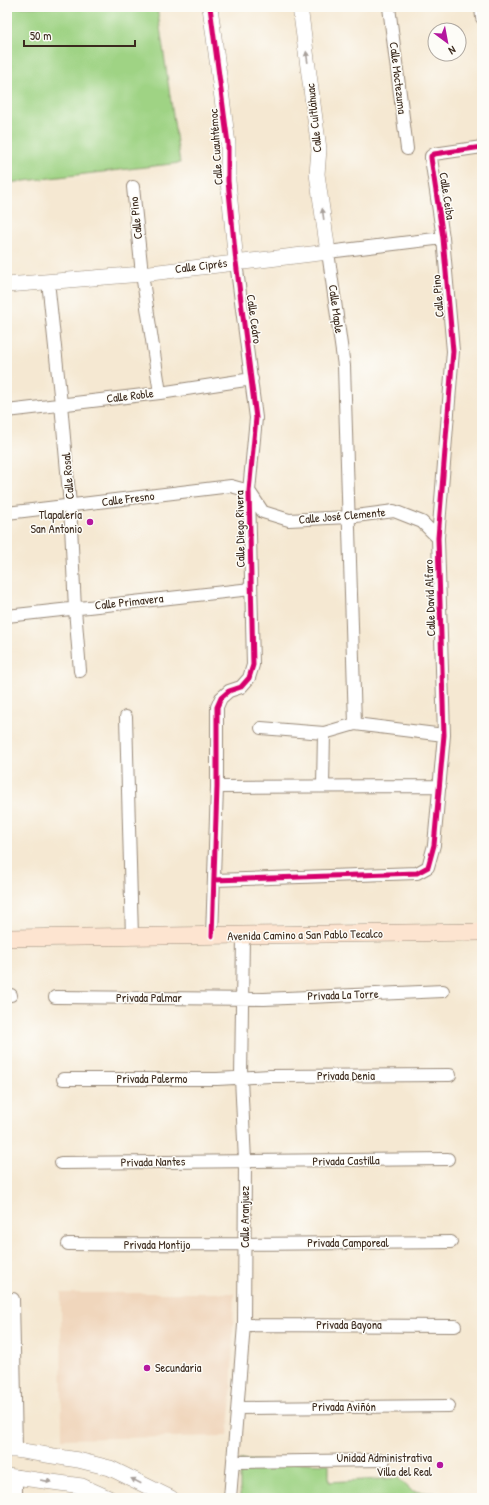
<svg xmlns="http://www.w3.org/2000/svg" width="489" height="1505" font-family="'Patrick Hand',sans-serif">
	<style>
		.built { fill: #f0d6bc }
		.green { fill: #9fd384; stroke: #6d7e51 }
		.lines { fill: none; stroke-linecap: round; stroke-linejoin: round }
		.minor-casing { stroke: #988978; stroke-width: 14 }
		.tertiary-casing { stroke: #988978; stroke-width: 16 }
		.secondary-casing { stroke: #988978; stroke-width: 18 }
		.minor { stroke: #fff; stroke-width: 12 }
		.tertiary { stroke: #fff; stroke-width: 15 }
		.secondary { stroke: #fde4d0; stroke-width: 17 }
		.cycleway-casing { stroke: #fdfcf7; stroke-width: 8 }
		.cycleway { stroke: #d6006c; stroke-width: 5 }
		.oneway { fill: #a79f9a }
		.poi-dot { fill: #b5179e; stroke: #fdfcf7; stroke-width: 1.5 }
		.labels { text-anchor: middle; stroke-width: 3; stroke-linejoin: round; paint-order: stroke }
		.street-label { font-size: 12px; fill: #3b2a1e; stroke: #fdfcf7 }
		.poi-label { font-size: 12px; fill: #3b2a1e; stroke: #fdfcf7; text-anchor: end }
	</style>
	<rect width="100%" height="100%" fill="#fdfcf7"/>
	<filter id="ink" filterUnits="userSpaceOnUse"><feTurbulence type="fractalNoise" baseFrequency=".025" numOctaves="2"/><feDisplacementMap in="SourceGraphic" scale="8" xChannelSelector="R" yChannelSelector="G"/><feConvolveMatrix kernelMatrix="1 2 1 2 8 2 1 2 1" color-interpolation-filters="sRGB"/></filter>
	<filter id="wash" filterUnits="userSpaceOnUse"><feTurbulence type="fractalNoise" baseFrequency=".012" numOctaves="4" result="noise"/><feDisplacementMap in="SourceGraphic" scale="16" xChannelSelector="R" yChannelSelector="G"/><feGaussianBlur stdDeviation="0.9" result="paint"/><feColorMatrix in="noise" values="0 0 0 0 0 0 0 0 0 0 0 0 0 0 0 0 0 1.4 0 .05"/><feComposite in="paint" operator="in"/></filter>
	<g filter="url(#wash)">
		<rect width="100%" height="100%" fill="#f5e8d2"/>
		<!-- built -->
		<path class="built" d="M61,1293h173l-3,114 -3,29 -166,3z"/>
		<!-- green -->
		<path class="green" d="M7,7h150l23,156 -173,20z
			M240,1460l89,4v18l69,-4 14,13 31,3v4h-203z"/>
	</g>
	<g filter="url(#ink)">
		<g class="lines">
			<!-- minor casing -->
			<g class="minor-casing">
				<path id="minor" d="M389,7l18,142
					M481,7l1,11
					M133,187l9,87 18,119
					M48,281l13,123 9,101 5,104 5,62
					M7,411l153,-18 92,-14
					M7,513l224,-27 18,5 14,21 26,8 59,-3 46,-6 28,11 16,16
					M7,616l244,-27
					M126,717l6,220
					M355,724l-11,-358 -16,-114 115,-14
					M261,728l63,5 31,-9 89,11
					M323,786l1,-53
					M217,787l223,-1
					M214,880l203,-7 11,-6 6,-22 10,-110 -6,-197 15,-187 -10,-113 -12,-80v-2l3,-2 48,-7
					M212,936l5,-149v-80l4,-9 8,-7 12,-4 8,-9 4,-13 -4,-174 7,-73 -20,-156
					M7,995h4
					M55,997l209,2 179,-8
					M63,1079h154l53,-3 180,-1
					M61,1163l387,-4
					M68,1244c127,1 255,-1 383,-2
					M13,1299l3,151
					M244,1325l211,1
					M238,1408l211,-2
					M234,1462l150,-2
					M16,1476v22
					M230,1498l14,-173 1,-164 -4,-83 2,-142"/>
			</g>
			<!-- tertiary casing -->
			<g class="tertiary-casing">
				<path id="tertiary" d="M210,7l18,137v37l8,81
					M7,285l135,-11 186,-22 -11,-78 2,-25 -19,-142
					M7,1450h9l62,10 32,8 61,30
					M7,1476l75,10 27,12"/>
			</g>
			<!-- secondary casing -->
			<g class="secondary-casing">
				<path id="secondary" d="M7,938l475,-6"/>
			</g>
			<!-- minor -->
			<use href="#minor" class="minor"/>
			<!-- tertiary -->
			<use href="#tertiary" class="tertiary"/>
			<!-- secondary -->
			<use href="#secondary" class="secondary"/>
			<!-- cycleway casing -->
			<g class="cycleway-casing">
				<path id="cycleway" d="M210,7l18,137v37l8,81 20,156 -7,73 4,174 -4,13 -8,9 -12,4 -8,7 -4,9v80l-5,149
					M214,880l203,-7 11,-6 6,-22 10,-110 -6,-197 15,-187 -10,-113 -12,-80v-2l3,-2 48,-7"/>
			</g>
			<!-- cycleway -->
			<use href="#cycleway" class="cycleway"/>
		</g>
		<!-- one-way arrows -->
		<defs><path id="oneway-solid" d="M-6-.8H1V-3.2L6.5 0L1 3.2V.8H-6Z"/></defs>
		<g class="oneway">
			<use href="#oneway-solid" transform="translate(307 57) rotate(-98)"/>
			<use href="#oneway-solid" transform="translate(323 214) rotate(-98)"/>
			<use href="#oneway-solid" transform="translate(46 1481) rotate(9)"/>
			<use href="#oneway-solid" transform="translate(136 1481) rotate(-153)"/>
		</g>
	</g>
	<!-- markers -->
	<g class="poi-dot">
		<circle cx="90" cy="522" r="4"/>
		<circle cx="147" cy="1368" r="4"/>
		<circle cx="440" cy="1465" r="4"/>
	</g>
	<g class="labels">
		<!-- street labels -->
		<g class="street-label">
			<text transform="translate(398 78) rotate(83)" y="4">Calle Moctezuma</text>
			<text transform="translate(314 118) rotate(-96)" y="4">Calle Cuitláhuac</text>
			<text transform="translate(216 147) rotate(-94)" y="4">Calle Cuauhtémoc</text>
			<text transform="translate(447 196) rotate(81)" y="4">Calle Ceiba</text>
			<text transform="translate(136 218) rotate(-96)" y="4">Calle Pino</text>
			<text transform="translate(201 266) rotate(-7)" y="4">Calle Ciprés</text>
			<text transform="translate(438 296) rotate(-95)" y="4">Calle Pino</text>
			<text transform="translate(336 309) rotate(82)" y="4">Calle Maple</text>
			<text transform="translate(254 319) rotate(82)" y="4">Calle Cedro</text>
			<text transform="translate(130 396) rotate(-7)" y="4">Calle Roble</text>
			<text transform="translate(68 476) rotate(-95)" y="4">Calle Rosal</text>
			<text transform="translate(128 499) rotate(-7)" y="4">Calle Fresno</text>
			<text transform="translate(342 516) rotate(-5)" y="4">Calle José Clemente</text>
			<text transform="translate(240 529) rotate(-91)" y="4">Calle Diego Rivera</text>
			<text transform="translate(430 598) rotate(-92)" y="4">Calle David Alfaro</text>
			<text transform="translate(129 602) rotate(-6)" y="4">Calle Primavera</text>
			<text transform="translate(305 935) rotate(-1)" y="4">Avenida Camino a San Pablo Tecalco</text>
			<text transform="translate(343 995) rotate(-2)" y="4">Privada La Torre</text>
			<text x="149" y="1002">Privada Palmar</text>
			<text x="346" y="1080">Privada Denia</text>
			<text x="152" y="1083">Privada Palermo</text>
			<text transform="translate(346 1161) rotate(-1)" y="4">Privada Castilla</text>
			<text transform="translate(153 1162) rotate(-1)" y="4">Privada Nantes</text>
			<text transform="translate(245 1217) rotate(-90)" y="4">Calle Aranjuez</text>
			<text x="348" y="1247">Privada Camporeal</text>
			<text x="157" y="1249">Privada Montijo</text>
			<text x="349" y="1329">Privada Bayona</text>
			<text x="344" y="1411">Privada Aviñón</text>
		</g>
		<!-- poi labels -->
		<g class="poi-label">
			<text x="82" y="519">Tlapalería<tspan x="82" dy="14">San Antonio</tspan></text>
			<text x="155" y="1372" text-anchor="start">Secundaria</text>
			<text x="432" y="1462">Unidad Administrativa<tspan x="432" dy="14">Villa del Real</tspan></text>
		</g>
	</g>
	<!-- margin -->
	<rect width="489" height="1505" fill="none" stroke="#fdfcf7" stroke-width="24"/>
	<!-- north arrow -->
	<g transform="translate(447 42) rotate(148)"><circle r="19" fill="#fdfcf7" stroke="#afa8a0"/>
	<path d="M0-3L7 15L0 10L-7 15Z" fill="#b5179e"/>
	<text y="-6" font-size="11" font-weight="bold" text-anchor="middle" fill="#3b2a1e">N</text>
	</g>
	<!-- scale -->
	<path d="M24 40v6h111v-6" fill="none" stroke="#3b2a1e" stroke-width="2"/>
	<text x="30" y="40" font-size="12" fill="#3b2a1e" stroke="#fdfcf7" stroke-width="3" paint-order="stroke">50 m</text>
</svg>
